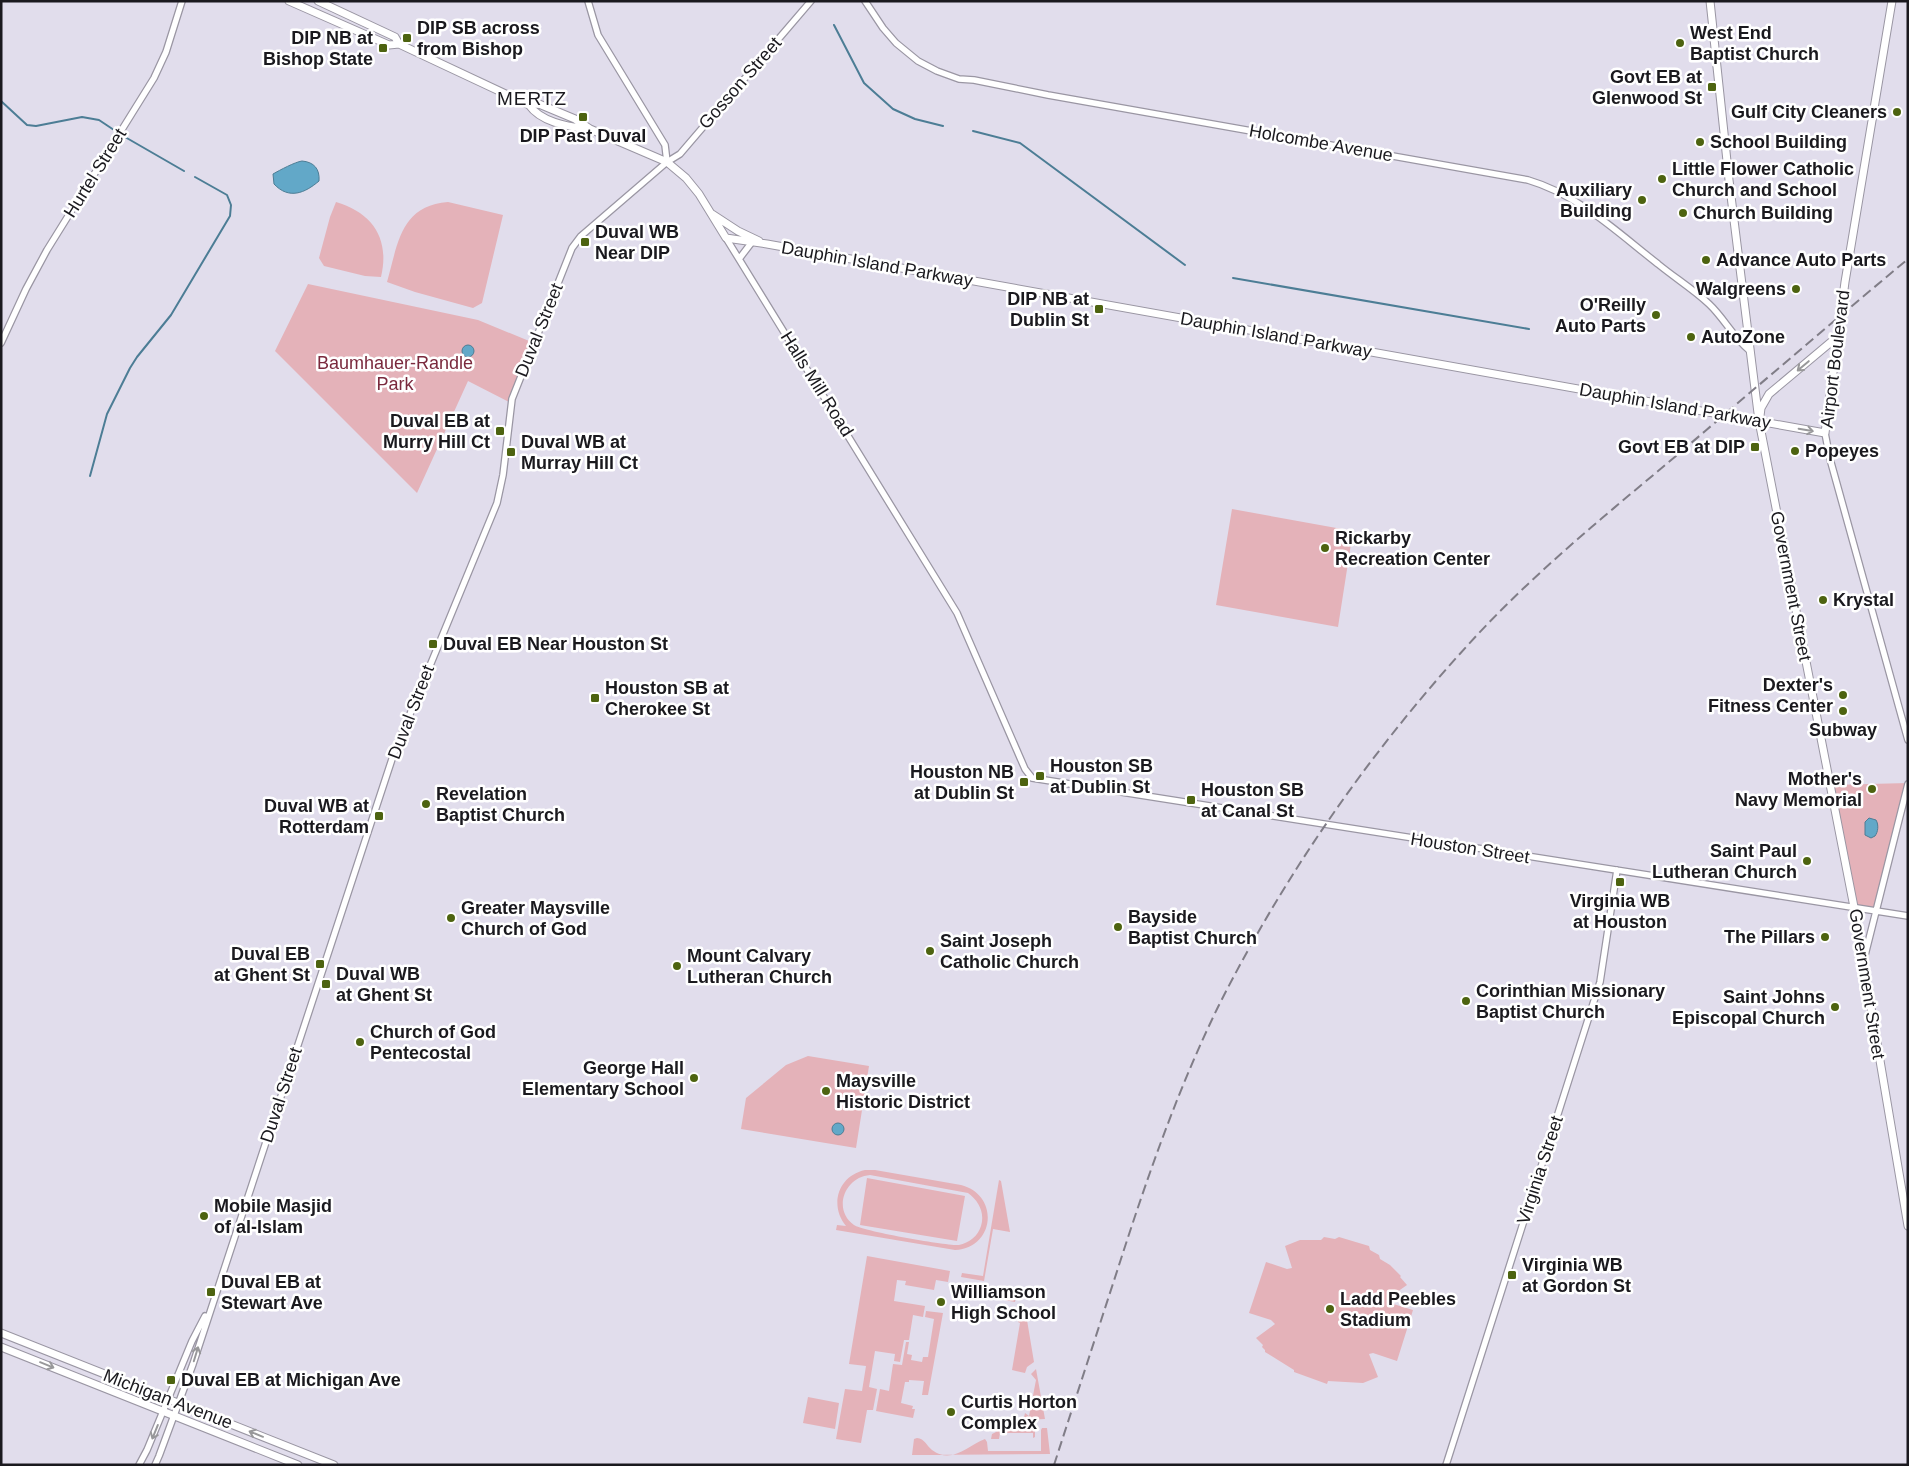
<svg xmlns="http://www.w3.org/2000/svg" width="1909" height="1466" font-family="Helvetica,sans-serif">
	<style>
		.green { fill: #e4b2b9; fill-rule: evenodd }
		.water { fill: #62a8c8; stroke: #4c7d95 }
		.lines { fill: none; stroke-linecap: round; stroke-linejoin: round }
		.stream { stroke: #4c7d95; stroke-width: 2 }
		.minor-casing { stroke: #9a96a3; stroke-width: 8 }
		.major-casing { stroke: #9a96a3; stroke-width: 9 }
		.minor { stroke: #fff; stroke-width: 5.5 }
		.major { stroke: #fff; stroke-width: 7 }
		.rail { stroke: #807d87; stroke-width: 2; stroke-dasharray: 10 5; stroke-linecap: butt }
		.oneway { stroke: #98989a }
		.poi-dot { fill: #4d6310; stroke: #fff; stroke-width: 2 }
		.labels { text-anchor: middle; stroke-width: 5; stroke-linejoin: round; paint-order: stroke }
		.poi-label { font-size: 18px; font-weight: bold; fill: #1a191e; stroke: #fff; text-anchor: start }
		.street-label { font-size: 18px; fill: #1a191e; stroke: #fff }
		.park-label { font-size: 18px; fill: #7a293d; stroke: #fff }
		.neighbourhood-label { font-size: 19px; letter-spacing: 1px; fill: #1a191e; stroke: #fff }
	</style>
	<rect width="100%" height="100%" fill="#e1ddec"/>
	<!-- green -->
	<path class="green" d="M336,202c37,11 54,37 45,75l-16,-1 -41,-10 -5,-8 11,-41z
		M448,202l55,13 -21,88 -9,5 -58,-16 -28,-10c11,-38 13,-76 61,-80z
		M308,284l170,36 56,23 -23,60 -43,-22 -51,112 -142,-142z
		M1232,509l121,22 -15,96 -122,-22z
		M1908,783l-32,128 -22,-4 -23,-122z
		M808,1056l61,10 -13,82 -115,-19 5,-31 40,-33z
		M865,1170h10l86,15c39,10 34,63 -6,65l-119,-20 1,-5 9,1c-17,-21 -8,-50 19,-56zM870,1175l98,18c11,8 17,20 13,33 -3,10 -12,17 -22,19 -12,1 -97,-14 -105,-20 -22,-16 -9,-48 16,-50z
		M867,1178l98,18 -8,45 -97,-16z
		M999,1180l2,1 9,51 -17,-3 -9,52 -23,-4 1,-4 21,3z
		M1324,1237l11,2 4,-2 30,9 1,4 9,5 1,4 10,6 11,11 -1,1 7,8 -20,14 3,4 23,7 -16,51 -24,-8 -4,1 9,23 -15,6 -35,-2 -1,3 -33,-12v-2l-29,-18v-2l-3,-3 1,-2 -7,-7 19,-14 -4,-4 -22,-7 17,-51 21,7 5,-1 -7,-22 15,-6h21z
		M867,1256l83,15 -2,11 -12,-2 -2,10 -29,-5 1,-4 -9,-1 -3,21 31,5 -2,11 -10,-2 -4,25h-5l-4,22 -6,-1 1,-7 -20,-3 -6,36 8,2 -4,21h-6l-6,33 -25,-4 9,-50 17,2 4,-25 -17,-2z
		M963,1285l53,11 -1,6 -53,-10z
		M926,1311l17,2 -15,82h-6l2,-14 -15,-1v2h-4l-4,21 12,3 -1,3h3l-2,9 -37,-7 4,-22 9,2 4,-27 9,1 4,-23h3l-2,12 5,1 -1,5 11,2 1,-5h5l6,-38 -9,-2z
		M1020,1313l6,1 8,48 -7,5 -2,6 -13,-3 8,-47 -2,-1z
		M1036,1369l9,50 -19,1 -2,-3 1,-4 4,3 7,-36 -5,-6z
		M808,1397l31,6 -4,26 -32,-6z
		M1006,1427h27l2,3v7l-2,1v-5h-33l-1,6h-8l1,-5z
		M1042,1428h5l3,26 -138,1 2,-16 3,-1c8,1 9,7 15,12 20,15 36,-5 53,-11l2,3 1,9h53v-21z"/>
	<!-- water -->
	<path class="water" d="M302,161c12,1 18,8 17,20 -14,12 -30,19 -45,3l-1,-10c7,-4 22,-12 29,-13z
		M462 351a6 6 0 1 1 12 0a6 6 0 1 1-12 0Z
		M1869,818l7,2c3,5 2,12 -1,16l-4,2 -6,-3v-13z
		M832 1129a6 6 0 1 1 12 0a6 6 0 1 1-12 0Z"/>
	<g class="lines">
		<!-- stream -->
		<path class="stream" d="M834,25l30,58 29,26 22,10 28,7
			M1,101l26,24 9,1 46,-9 17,3 15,10
			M973,131l47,12 165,122
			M125,137l59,34
			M1233,278l296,51
			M90,476l17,-62 23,-46 7,-11 34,-42 59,-99 1,-11 -4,-10 -32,-18"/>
		<!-- minor casing -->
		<g class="minor-casing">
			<path id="minor" d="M588,1l10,34 67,110 2,17
				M865,1l18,27 13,15 22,18 19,10 22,8 15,1 74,15 480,85c51,15 89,52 130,84 17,14 35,25 51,40 15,14 24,33 40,46
				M726,238l231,375 68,156 7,9 876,138
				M739,259l13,-17
				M1,343l25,-54 21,-39 107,-172 12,-26 16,-51
				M1825,433l5,26 78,281
				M1864,959l44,-175
				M139,1465l8,-15 45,-109 13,-25
				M155,1465l4,-9 34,-92 201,-611 103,-250 6,-28 9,-76 60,-151 9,-12 86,-74 13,-8 131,-153
				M1446,1465l154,-483 17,-112"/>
		</g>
		<!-- major casing -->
		<g class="major-casing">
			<path id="major" d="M289,1l100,44 10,-1 130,61 10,-1 36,15 15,10 77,33 19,16 13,16 27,44 41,6 1058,189 20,-151 47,-281
				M318,1l77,36 4,7
				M1710,1l19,179 30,241 95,486 54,319
				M529,105c12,17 37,21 57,24
				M712,214l26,17 21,10
				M1760,416l1,-8 8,-14 68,-57
				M1,1333l333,132
				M1,1347l297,118"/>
		</g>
		<!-- minor -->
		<use href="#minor" class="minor"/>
		<!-- major -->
		<use href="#major" class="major"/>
		<!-- rail -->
		<path class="rail" d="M1054,1465c22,-68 44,-135 66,-203 28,-87 58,-173 98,-255 69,-137 156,-261 260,-373 61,-65 130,-121 198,-178 77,-66 154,-132 232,-197"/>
	</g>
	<!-- one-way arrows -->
	<defs><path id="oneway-shaft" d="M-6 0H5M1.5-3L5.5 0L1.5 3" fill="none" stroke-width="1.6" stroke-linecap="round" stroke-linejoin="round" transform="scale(1.25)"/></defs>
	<g class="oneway">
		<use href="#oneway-shaft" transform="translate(1803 366) rotate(140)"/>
		<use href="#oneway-shaft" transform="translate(1806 430) rotate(10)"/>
		<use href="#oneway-shaft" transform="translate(196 1354) rotate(-73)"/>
		<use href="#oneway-shaft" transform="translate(47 1365) rotate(22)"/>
		<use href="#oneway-shaft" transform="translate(155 1432) rotate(112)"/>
		<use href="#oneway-shaft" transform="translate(256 1434) rotate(-158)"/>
	</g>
	<!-- markers -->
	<g class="poi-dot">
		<rect x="402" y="33" width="10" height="10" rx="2.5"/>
		<circle cx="1680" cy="43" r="5"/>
		<rect x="378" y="43" width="10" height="10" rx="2.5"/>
		<rect x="1707" y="82" width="10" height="10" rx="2.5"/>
		<circle cx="1897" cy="112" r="5"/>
		<rect x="578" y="112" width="10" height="10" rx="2.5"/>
		<circle cx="1700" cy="142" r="5"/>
		<circle cx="1662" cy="179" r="5"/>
		<circle cx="1642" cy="200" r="5"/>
		<circle cx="1683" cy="213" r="5"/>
		<rect x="580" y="237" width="10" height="10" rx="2.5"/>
		<circle cx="1706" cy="260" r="5"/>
		<circle cx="1796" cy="289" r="5"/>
		<rect x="1094" y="304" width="10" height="10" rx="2.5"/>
		<circle cx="1656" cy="315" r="5"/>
		<circle cx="1691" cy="337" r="5"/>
		<rect x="495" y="426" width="10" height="10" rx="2.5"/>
		<rect x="1750" y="442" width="10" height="10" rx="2.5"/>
		<circle cx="1795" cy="451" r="5"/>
		<rect x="506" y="447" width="10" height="10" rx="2.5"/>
		<circle cx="1325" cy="548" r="5"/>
		<circle cx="1823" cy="600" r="5"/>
		<rect x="428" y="639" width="10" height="10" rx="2.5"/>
		<circle cx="1843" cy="695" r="5"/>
		<rect x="590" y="693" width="10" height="10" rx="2.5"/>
		<circle cx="1843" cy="711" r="5"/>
		<rect x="1035" y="771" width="10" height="10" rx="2.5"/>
		<rect x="1019" y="777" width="10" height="10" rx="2.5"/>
		<circle cx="1872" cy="789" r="5"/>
		<rect x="1186" y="795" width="10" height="10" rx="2.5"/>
		<circle cx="426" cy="804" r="5"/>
		<rect x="374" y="811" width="10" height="10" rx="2.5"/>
		<circle cx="1807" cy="861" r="5"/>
		<rect x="1615" y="877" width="10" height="10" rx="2.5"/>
		<circle cx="451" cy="918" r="5"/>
		<circle cx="1118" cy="927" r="5"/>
		<circle cx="1825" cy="937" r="5"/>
		<circle cx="930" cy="951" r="5"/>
		<rect x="315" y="959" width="10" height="10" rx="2.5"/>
		<circle cx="677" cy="966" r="5"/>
		<rect x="321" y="979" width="10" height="10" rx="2.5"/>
		<circle cx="1466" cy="1001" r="5"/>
		<circle cx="1835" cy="1007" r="5"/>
		<circle cx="360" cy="1042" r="5"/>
		<circle cx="694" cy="1078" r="5"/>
		<circle cx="826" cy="1091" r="5"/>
		<circle cx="204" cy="1216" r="5"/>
		<rect x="1507" y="1270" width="10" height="10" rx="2.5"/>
		<rect x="206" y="1287" width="10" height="10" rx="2.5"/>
		<circle cx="941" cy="1302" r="5"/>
		<circle cx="1330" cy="1309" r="5"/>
		<rect x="166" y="1375" width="10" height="10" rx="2.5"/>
		<circle cx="951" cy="1412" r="5"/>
	</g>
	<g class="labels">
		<!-- poi labels -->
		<g class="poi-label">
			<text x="417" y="34">DIP SB across<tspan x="417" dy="21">from Bishop</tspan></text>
			<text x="1690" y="39">West End<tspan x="1690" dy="21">Baptist Church</tspan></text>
			<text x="373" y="44" text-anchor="end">DIP NB at<tspan x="373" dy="21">Bishop State</tspan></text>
			<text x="1702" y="83" text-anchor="end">Govt EB at<tspan x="1702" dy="21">Glenwood St</tspan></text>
			<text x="1887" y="118" text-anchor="end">Gulf City Cleaners</text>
			<text x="583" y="142" text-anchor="middle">DIP Past Duval</text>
			<text x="1710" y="148">School Building</text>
			<text x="1672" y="175">Little Flower Catholic<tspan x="1672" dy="21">Church and School</tspan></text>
			<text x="1632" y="196" text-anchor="end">Auxiliary<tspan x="1632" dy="21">Building</tspan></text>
			<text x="1693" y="219">Church Building</text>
			<text x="595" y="238">Duval WB<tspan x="595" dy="21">Near DIP</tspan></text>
			<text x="1716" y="266">Advance Auto Parts</text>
			<text x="1786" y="295" text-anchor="end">Walgreens</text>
			<text x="1089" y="305" text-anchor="end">DIP NB at<tspan x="1089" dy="21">Dublin St</tspan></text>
			<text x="1646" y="311" text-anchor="end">O'Reilly<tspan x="1646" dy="21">Auto Parts</tspan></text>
			<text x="1701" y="343">AutoZone</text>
			<text x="490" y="427" text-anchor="end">Duval EB at<tspan x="490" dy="21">Murry Hill Ct</tspan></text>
			<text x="521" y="448">Duval WB at<tspan x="521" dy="21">Murray Hill Ct</tspan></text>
			<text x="1745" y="453" text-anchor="end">Govt EB at DIP</text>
			<text x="1805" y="457">Popeyes</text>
			<text x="1335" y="544">Rickarby<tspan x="1335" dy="21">Recreation Center</tspan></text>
			<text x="1833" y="606">Krystal</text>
			<text x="443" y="650">Duval EB Near Houston St</text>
			<text x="1833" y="691" text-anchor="end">Dexter's<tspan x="1833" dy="21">Fitness Center</tspan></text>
			<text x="605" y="694">Houston SB at<tspan x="605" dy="21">Cherokee St</tspan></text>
			<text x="1843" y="736" text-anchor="middle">Subway</text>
			<text x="1050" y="772">Houston SB<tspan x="1050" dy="21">at Dublin St</tspan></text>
			<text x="1014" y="778" text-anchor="end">Houston NB<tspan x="1014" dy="21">at Dublin St</tspan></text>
			<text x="1862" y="785" text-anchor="end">Mother's<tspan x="1862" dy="21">Navy Memorial</tspan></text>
			<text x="1201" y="796">Houston SB<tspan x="1201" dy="21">at Canal St</tspan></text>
			<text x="436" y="800">Revelation<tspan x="436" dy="21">Baptist Church</tspan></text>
			<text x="369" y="812" text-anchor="end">Duval WB at<tspan x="369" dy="21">Rotterdam</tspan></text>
			<text x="1797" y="857" text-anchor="end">Saint Paul<tspan x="1797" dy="21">Lutheran Church</tspan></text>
			<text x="1620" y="907" text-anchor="middle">Virginia WB<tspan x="1620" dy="21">at Houston</tspan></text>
			<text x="461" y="914">Greater Maysville<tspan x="461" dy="21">Church of God</tspan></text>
			<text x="1128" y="923">Bayside<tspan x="1128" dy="21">Baptist Church</tspan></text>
			<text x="1815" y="943" text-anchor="end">The Pillars</text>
			<text x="940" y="947">Saint Joseph<tspan x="940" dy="21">Catholic Church</tspan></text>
			<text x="310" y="960" text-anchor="end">Duval EB<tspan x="310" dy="21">at Ghent St</tspan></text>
			<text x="687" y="962">Mount Calvary<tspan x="687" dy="21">Lutheran Church</tspan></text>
			<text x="336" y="980">Duval WB<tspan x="336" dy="21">at Ghent St</tspan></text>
			<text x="1476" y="997">Corinthian Missionary<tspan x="1476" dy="21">Baptist Church</tspan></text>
			<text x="1825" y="1003" text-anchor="end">Saint Johns<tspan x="1825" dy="21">Episcopal Church</tspan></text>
			<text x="370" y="1038">Church of God<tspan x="370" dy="21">Pentecostal</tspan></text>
			<text x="684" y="1074" text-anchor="end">George Hall<tspan x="684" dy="21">Elementary School</tspan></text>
			<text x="836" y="1087">Maysville<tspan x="836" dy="21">Historic District</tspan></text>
			<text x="214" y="1212">Mobile Masjid<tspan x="214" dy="21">of al-Islam</tspan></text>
			<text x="1522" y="1271">Virginia WB<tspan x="1522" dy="21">at Gordon St</tspan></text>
			<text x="221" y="1288">Duval EB at<tspan x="221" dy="21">Stewart Ave</tspan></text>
			<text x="951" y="1298">Williamson<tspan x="951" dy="21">High School</tspan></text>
			<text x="1340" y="1305">Ladd Peebles<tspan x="1340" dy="21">Stadium</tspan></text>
			<text x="181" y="1386">Duval EB at Michigan Ave</text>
			<text x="961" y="1408">Curtis Horton<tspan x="961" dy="21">Complex</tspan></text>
		</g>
		<!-- street labels -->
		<g class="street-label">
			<text transform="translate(740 83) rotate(-49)" y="6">Gosson Street</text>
			<text transform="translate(1321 143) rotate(10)" y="6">Holcombe Avenue</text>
			<text transform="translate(95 173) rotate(-58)" y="6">Hurtel Street</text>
			<text transform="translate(877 264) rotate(10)" y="6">Dauphin Island Parkway</text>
			<text transform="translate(539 330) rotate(-68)" y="6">Duval Street</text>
			<text transform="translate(1276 335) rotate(10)" y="6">Dauphin Island Parkway</text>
			<text transform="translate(1835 359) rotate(-83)" y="6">Airport Boulevard</text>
			<text transform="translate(817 384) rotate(58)" y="6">Halls Mill Road</text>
			<text transform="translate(1675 406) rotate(10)" y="6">Dauphin Island Parkway</text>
			<text transform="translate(1791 586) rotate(79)" y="6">Government Street</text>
			<text transform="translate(411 712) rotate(-69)" y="6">Duval Street</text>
			<text transform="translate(1470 848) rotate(9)" y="6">Houston Street</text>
			<text transform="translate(1867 984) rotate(81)" y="6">Government Street</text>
			<text transform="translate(281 1095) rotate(-72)" y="6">Duval Street</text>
			<text transform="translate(1540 1170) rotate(-72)" y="6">Virginia Street</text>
			<text transform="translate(168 1399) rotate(21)" y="6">Michigan Avenue</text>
		</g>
		<!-- park labels -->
		<g class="park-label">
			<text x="395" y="369">Baumhauer-Randle<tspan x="395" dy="21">Park</tspan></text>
		</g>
		<!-- neighbourhood labels -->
		<g class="neighbourhood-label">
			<text x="532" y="105">MERTZ</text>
		</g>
	</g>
	<!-- border -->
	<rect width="1909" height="1466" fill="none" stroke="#1a191e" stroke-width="5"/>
</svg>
